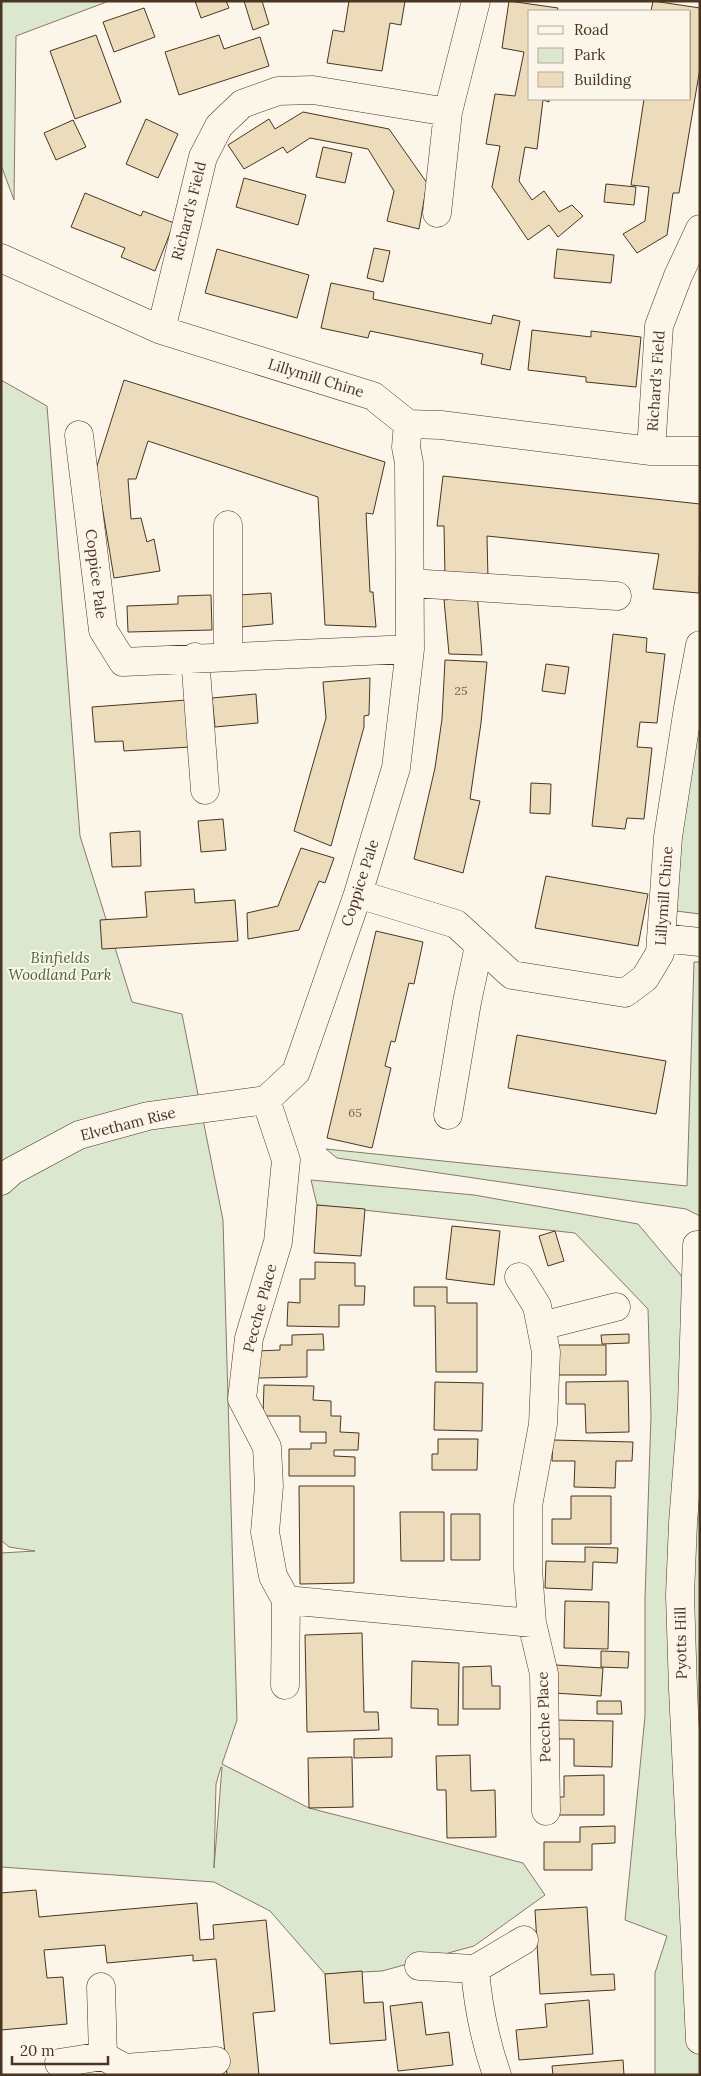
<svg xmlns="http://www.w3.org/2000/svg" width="701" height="2076" font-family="Lora,serif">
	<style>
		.green { fill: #dce7d0; stroke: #887966; fill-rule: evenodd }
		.building { fill: #ecdcbc; stroke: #4a3520 }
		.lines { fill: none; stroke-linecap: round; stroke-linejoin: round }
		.minor-casing { stroke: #4a3520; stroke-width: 29 }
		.minor { stroke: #fbf6e9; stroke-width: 28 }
		.labels { text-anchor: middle; stroke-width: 4; stroke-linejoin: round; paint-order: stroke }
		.number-label { font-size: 12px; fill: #725f47 }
		.street-label { font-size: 15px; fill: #4a3520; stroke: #fbf6e9 }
		.park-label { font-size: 15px; font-style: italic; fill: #436837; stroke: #fbf6e9 }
	</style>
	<rect width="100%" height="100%" fill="#fbf6e9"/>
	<!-- green -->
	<path class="green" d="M1,1h108l-93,35 -2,164 -13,-35z
		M1,380l46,26 33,430 52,166 50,12 41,206 14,500 -15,44 87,44 214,55 22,32 -71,51 -92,25 -57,3 -55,-63 -56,-29 -213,-15v-314l34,-2 -26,-4 -8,-7zM221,1767h1l-8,101 2,-84z
		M700,658v256l-24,-3 16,-225z
		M694,962h6v254l-14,-7 -349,-51 -11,-9 361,37z
		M311,1180l163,15 164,29 47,56 15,-11v806h-45v-102l12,-37 -42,-16 20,-204v-118l6,-182 -3,-107 -73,-76 -258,-28z"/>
	<!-- building -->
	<path class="building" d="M195,1h31l3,7 -28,10z
		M244,1h18l7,23 -16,6z
		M349,1h56l-4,24 -11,-2 -8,48 -55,-8 6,-33 11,2z
		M509,1l49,7 -1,3h-27v88h19v3l-6,-2 -6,49 -12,-2 -6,34 13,19 12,-9 15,21 13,-7 11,11 -25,21 -9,-12 -21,15 -36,-53 8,-41 -14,-2 9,-50 20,2 9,-44 -22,-4z
		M653,1l47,7v60l-21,125h-6l-6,42 -30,18 -14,-19 22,-13 4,-34 -18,-2 13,-86h46v-88h-39z
		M144,8l11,29 -41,15 -11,-30z
		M96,35l25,67 -46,17 -25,-68z
		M219,35l5,14 36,-12 9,29 -90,29 -14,-43z
		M303,112l86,17 38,54 -8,46 -32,-8 7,-30 -26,-42 -58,-11 -23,15 -4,-6 -39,22 -16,-24 41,-26 6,10z
		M146,119l32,15 -20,44 -32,-14z
		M73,120l13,27 -30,13 -12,-27z
		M323,147l29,6 -7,30 -29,-6z
		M244,178l62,17 -8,30 -62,-18z
		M606,184l30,3 -2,18 -30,-3z
		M85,193l56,23 2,-5 31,12 -19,48 -34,-14 4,-9 -54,-21z
		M374,248l16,3 -7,31 -16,-4z
		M217,249l92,26 -12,43 -92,-25z
		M557,249l57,6 -3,28 -57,-5z
		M331,283l43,9 -1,7 118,25 2,-9 27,6 -10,49 -29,-6 2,-10 -113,-23 -2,7 -47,-10z
		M532,330l59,7v-6l50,6 -5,50 -50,-5v-5l-58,-7z
		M124,380l261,82 -12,52 -7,-1 4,79h3l3,35 -51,-2 -7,-128 -170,-56 -12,38h-8l3,40 10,-1 6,24 7,-3 6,32 -46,7 -18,-109z
		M443,476l257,28 -1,89 -46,-4 6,-35 -172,-18 1,43h-12l6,76 -33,-1 -5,-54 8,-1 -7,-22 -1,-51h-7z
		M271,593l2,31 -32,3 -2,-32z
		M211,595l1,35 -84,2 -1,-26 51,-2v-8z
		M613,634l34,4 -1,14 19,2 -8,69 -17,-1 -3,25 15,1 -8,71 -17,-1 -2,11 -33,-3z
		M445,660l42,2 -6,61 -11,76 10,2 -17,72 -49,-14 21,-91 7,-49z
		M546,664l23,3 -4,27 -23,-3z
		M370,678l-1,37 -5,1v11l-33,119 -37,-15 32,-113 -3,-36z
		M256,694l2,29 -43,4 -3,-29z
		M187,700l3,47 -66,4 -1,-10 -28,1 -3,-35z
		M531,783l20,1 -1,30 -20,-1z
		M223,819l3,31 -25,2 -3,-31z
		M140,831l1,35 -29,1 -2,-34z
		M301,848l33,10 -9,25 -6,-2 -20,49 -51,9 -1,-26 31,-7z
		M546,876l102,18 -10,52 -103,-18z
		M194,889l1,14 40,-3 3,41 -136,8 -2,-29 47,-3 -2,-25z
		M376,931l47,11 -9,42 -5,-1 -14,59 -4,-1 -6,25 6,2 -19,80 -45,-10z
		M517,1035l149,26 -10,53 -148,-26z
		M317,1205l48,4 -4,47 -47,-3z
		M452,1226l48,5 -6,54 -48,-6z
		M555,1231l9,30 -16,5 -9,-30z
		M315,1262l40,1v23h10l-1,19h-25v22l-52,-1 1,-24 12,1v-24h15z
		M414,1287h33v16h30v69h-41l-1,-66h-21z
		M323,1334l1,16h-17v27l-49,1 -1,-27 23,-1v-5h12v-10z
		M629,1334v9l-27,1 -1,-9z
		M558,1345h48v30h-48z
		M628,1381l1,51 -43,1 -1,-29h-19v-22z
		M435,1382l48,1 -1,48 -48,-1z
		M264,1385l50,1 -1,14 18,1v15h10l-1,16 19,1 -1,17h-24v6l21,1v19h-66v-27h22v-6h15v-11h-26v-16h-37z
		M438,1439h40l-1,31h-45v-16h6z
		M553,1440l80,2 -1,19h-16l-1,27 -41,-1 1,-26h-23z
		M299,1486h55v97l-54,1z
		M571,1496h40v48h-59v-25h19z
		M400,1512h44v49h-43z
		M451,1514h29v46h-29z
		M585,1547l33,1 -1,15 -24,-1 -1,28 -47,-2 1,-27 39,1z
		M565,1601l44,1 -1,47 -44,-1z
		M362,1633l2,79h14l1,18 -72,2 -2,-97z
		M601,1651l28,1 -1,16 -27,-1z
		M412,1661l47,2 -1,62h-20v-16l-27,-1z
		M556,1665l47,3 -2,28 -47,-3z
		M491,1666l1,20h8v23h-37v-42z
		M597,1701h24l1,13h-25z
		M554,1720l59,1 -1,46 -38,-1v-27h-20z
		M392,1738v19l-38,1v-19z
		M470,1755l1,36 24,-1 1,47 -49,1 -1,-48h-9l-1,-34z
		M352,1757l1,50 -44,1 -1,-50z
		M604,1775v40h-54v-18h14v-21z
		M615,1826v17l-23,1v26h-48v-28h36v-15z
		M36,1890l3,27 158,-14 3,37 14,-1 -1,-14 53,-5 9,91 -22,2 6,62h-32l-11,-116 -23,2v-6l-86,8 -2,-18 -61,5 3,28 16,-1 4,47 -66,6v-137z
		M587,1907l4,68 23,-1 1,16 -75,4 -5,-84z
		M362,1971l2,32 19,-1 3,38 -56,4 -5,-70z
		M589,2000l4,54 -74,6 -3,-30 31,-3 -2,-23z
		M422,2002l4,33 23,-3 4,33 -55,6 -8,-65z
		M623,2060l1,15h-71l-1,-9z"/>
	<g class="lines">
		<!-- minor casing -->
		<g class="minor-casing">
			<path id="minor" d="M437,213l11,-101 28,-111
				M1,258l160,72 212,66 35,28 33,1 210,26h49
				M161,330l42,-173 16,-31 23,-22 36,-13 35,-1 135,22
				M79,435l24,195 20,32 287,-13
				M651,451l8,-125 19,-50 22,-47
				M228,525v131
				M410,583l207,13
				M195,657l10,133
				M358,894l98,30 56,51 113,18 20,-15 15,-25 8,-116 20,-129 12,-63
				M661,938l39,4
				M266,1100l30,-28 62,-178 38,-126 14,-119 -1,-186 -3,-16 2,-23
				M266,1100l20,60 -8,82 -29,96 -7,61 25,48 2,39 -4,46 8,44 13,24 -1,85
				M448,1115l19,-113 12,-56
				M1,1181l11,-10 67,-36 69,-19 118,-16
				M700,1245h-3l-5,161 -9,117 -3,72 3,94 17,351
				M519,1277l18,29 9,46 -3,72 -15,82v63l4,54 12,51 2,137
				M541,1326l75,-19
				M286,1600l246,23
				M419,1966l56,3 49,-29
				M475,1969c3,38 9,69 22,106
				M101,1987l2,69
				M59,2063l44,-7 22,12 91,-7"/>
		</g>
		<!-- minor -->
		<use href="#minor" class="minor"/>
	</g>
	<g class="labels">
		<!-- number labels -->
		<g class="number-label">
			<text x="461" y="695">25</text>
			<text x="355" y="1117">65</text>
		</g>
		<!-- street labels -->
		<g class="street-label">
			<text transform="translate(189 211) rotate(-76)" y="5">Richard's Field</text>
			<text transform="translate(316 378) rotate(17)" y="5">Lillymill Chine</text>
			<text transform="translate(656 381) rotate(-86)" y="5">Richard's Field</text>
			<text transform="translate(96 574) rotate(83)" y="5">Coppice Pale</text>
			<text transform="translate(360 883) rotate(-72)" y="5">Coppice Pale</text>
			<text transform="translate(664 896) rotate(-86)" y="5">Lillymill Chine</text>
			<text transform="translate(128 1124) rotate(-14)" y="5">Elvetham Rise</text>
			<text transform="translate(260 1308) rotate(-75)" y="5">Pecche Place</text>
			<text transform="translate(681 1643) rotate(-91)" y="5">Pyotts Hill</text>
			<text transform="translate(544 1717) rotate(-92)" y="5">Pecche Place</text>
		</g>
		<!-- park labels -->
		<g class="park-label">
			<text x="60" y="963">Binfields<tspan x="60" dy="17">Woodland Park</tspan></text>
		</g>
	</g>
	<!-- border -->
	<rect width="701" height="2076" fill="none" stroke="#4a3520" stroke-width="5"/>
	<!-- legend -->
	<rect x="528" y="10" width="162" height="90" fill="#fbf6e9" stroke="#b4a999"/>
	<rect x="538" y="26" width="25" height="8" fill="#fbf6e9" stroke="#b4a999"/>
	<text x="574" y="35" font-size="15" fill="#4a3520">Road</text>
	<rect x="538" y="48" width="25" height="15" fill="#dce7d0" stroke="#b4a999"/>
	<text x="574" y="60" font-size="15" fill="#4a3520">Park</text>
	<rect x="538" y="72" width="25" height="15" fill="#ecdcbc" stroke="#b4a999"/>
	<text x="574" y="85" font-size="15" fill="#4a3520">Building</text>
	<!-- scale -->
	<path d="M12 2056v8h96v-8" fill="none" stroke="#4a3520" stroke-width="2.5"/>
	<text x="20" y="2056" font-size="15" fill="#4a3520" stroke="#fbf6e9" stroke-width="4" paint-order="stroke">20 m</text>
</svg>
